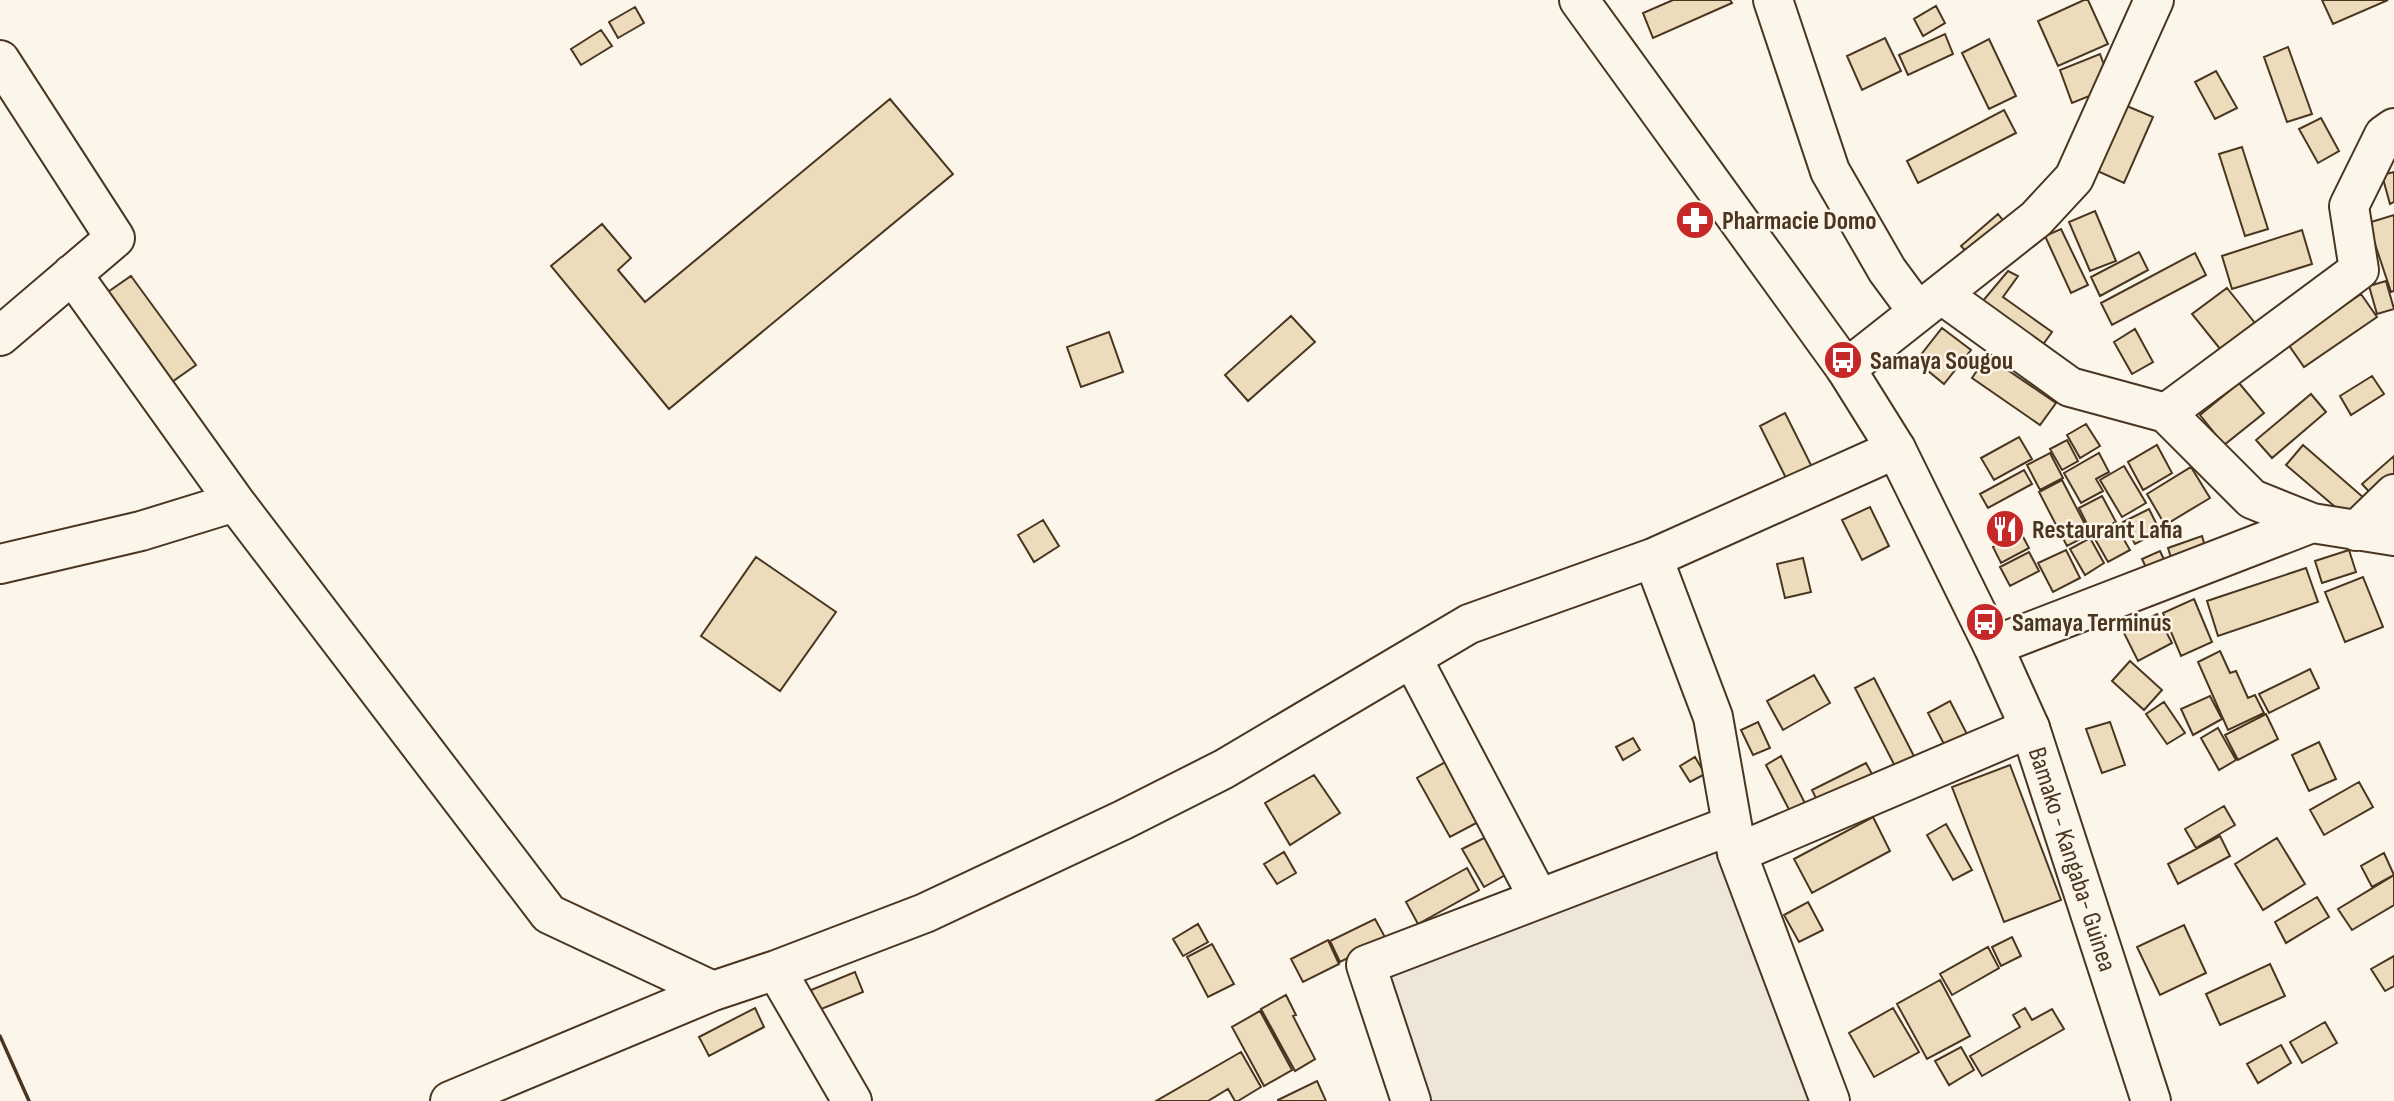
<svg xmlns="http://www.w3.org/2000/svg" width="2394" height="1101" font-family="'Sofia Sans Condensed',sans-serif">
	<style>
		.green { fill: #ede6d9; stroke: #887966; stroke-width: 2 }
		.building { fill: #ecdcbc; stroke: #4a3520; stroke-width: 2 }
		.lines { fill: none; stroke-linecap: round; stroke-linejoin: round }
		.minor-casing { stroke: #4a3520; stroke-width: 42 }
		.major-casing { stroke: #4a3520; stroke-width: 42 }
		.minor { stroke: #fbf6e9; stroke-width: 38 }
		.major { stroke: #fbf6e9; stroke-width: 38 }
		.wall { stroke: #4a3520; stroke-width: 3.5 }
		.labels { text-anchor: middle; stroke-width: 5; stroke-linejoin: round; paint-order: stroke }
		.poi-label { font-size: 26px; font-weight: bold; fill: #4a3520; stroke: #fbf6e9; text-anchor: start }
		.street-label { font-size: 26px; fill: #4a3520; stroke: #fbf6e9 }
	</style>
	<rect width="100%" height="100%" fill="#fbf6e9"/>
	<!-- green -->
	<path class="green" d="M1721,843l101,258h-397l-48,-132z"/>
	<!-- building -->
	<path class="building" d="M1673,0h57l2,3 -79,35 -10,-25z
		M2084,0h4l20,44 -50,22 -20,-45z
		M2322,0h66l-55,24z
		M1936,6l9,17 -22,13 -9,-17z
		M635,7l9,16 -26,15 -9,-16z
		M601,30l11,16 -31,19 -10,-16z
		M1945,34l8,20 -45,21 -9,-20z
		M1885,38l16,33 -39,19 -15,-34z
		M1989,39l27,57 -27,13 -27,-56z
		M2288,47l24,67 -25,8 -23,-65z
		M2100,54l12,33 -40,16 -12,-33z
		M2216,71l21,37 -22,11 -20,-37z
		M890,99l63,75 -284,235 -118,-143 51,-42 29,34 -13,12 27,32z
		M2122,104l31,13 -29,66 -31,-14z
		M2004,110l12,23 -98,50 -11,-22z
		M2321,118l18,33 -21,12 -19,-34z
		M2242,147l26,82 -23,7 -26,-82z
		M2394,172v30l-4,2 -8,-29z
		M2095,211l21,50 -26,10 -21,-49z
		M1998,214l12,15 -35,32 -14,-15z
		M2394,215v76l-3,1 -23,-69z
		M2061,229l27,56 -17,8 -26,-57z
		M2302,230l10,34 -80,25 -10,-33z
		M2139,252l9,18 -48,26 -9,-19z
		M2195,253l11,22 -94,50 -11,-22z
		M2008,271l10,5 -15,21 49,35 -18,25 -58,-48z
		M131,276l65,89 -27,19 -64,-90z
		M2386,281l8,28 -17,5 -8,-28z
		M2227,288l36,45 -34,27 -37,-46z
		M2361,294l16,23 -73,50 -16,-23z
		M1291,316l24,26 -67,59 -23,-26z
		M1942,328l29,22 -27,34 -28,-23z
		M2135,329l18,33 -21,12 -18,-32z
		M1109,332l14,40 -42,15 -14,-40z
		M1987,356l69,47 -16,22 -68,-47z
		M2372,376l12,18 -33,21 -11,-19z
		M2239,383l25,30 -40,32 -24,-30z
		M2311,394l15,18 -54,46 -16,-18z
		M1785,413l29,58 -25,13 -29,-58z
		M2086,424l14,22 -20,12 -13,-23z
		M2019,437l13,22 -38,21 -13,-22z
		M2067,440l11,21 -16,9 -12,-21z
		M2157,445l15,28 -29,17 -15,-28z
		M2303,445l61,53 -17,19 -61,-52z
		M2050,453l13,25 -23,12 -13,-25z
		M2099,453l10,19 -13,7 7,12 -22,12 -17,-30z
		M2394,456v25l-19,17 -13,-14z
		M2124,466l22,37 -24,14 -22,-37z
		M2191,467l19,31 -45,27 -18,-31z
		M2024,470l8,14 -44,24 -8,-14z
		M2062,480l28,54 -23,12 -28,-54z
		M2102,496l14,26 -24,12 -13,-26z
		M1870,507l19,39 -27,14 -20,-40z
		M2149,509l11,22 -25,13 -12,-22z
		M1043,520l16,26 -25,16 -16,-27z
		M2116,526l14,24 -22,12 -13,-23z
		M2020,531l9,17 -28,15 -8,-16z
		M2202,536l6,21 -34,11 -6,-20z
		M2090,538l14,25 -19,12 -15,-26z
		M2066,550l14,28 -27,14 -15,-29z
		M2349,550l7,22 -34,11 -7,-22z
		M2160,551l9,19 -18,8 -9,-19z
		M2029,552l10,19 -29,15 -10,-19z
		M756,557l80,55 -56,79 -79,-55z
		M1803,558l8,34 -26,6 -8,-34z
		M2306,568l12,34 -100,34 -11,-35z
		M2363,577l20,50 -38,15 -20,-50z
		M2194,599l18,43 -31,14 -18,-43z
		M2157,614l15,29 -34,18 -15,-30z
		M2220,651l10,22 6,-2 12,27 7,-3 9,18 -36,17 -30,-68z
		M2130,661l32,29 -18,20 -32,-29z
		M2310,669l9,19 -50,25 -10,-19z
		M1814,675l16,28 -47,27 -16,-29z
		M1874,678l46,90 -19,10 -46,-90z
		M2210,696l12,23 -29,16 -12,-26z
		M1950,701l20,39 -22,12 -20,-39z
		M2164,702l21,31 -18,11 -21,-30z
		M2266,714l12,25 -40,21 -13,-25z
		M1758,722l12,26 -17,7 -12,-25z
		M2110,722l15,43 -23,8 -16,-44z
		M2218,728l18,32 -17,10 -18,-32z
		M1633,738l7,12 -17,10 -7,-13z
		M2319,742l17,37 -27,12 -17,-36z
		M1781,756l30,59 -15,8 -30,-58z
		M1695,757l10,17 -15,8 -10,-16z
		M1449,760l33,60 -32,17 -33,-59z
		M1866,763l12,22 -55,28 -11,-23z
		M2010,765l51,135 -57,22 -52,-135z
		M1314,775l26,38 -50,32 -25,-42z
		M2359,782l14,25 -49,28 -14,-25z
		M2224,806l11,19 -39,23 -11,-19z
		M1873,817l17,34 -78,42 -18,-34z
		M1946,824l26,46 -19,10 -26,-45z
		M1494,833l20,37 -30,17 -22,-38z
		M2220,836l10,20 -52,28 -10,-20z
		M2277,838l28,46 -42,26 -28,-46z
		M1284,852l12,21 -19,11 -13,-20z
		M2384,853l10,22 -22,12 -11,-21z
		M1467,868l12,22 -61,34 -12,-22z
		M2394,875v30l-42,25 -14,-21z
		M2317,897l12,20 -43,26 -11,-21z
		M1808,902l15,28 -24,12 -15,-27z
		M1375,919l11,20 -46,23 -10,-21z
		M1198,924l10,18 -25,14 -10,-17z
		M2184,925l22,48 -46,22 -23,-48z
		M2012,937l9,19 -20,10 -9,-19z
		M1328,940l11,24 -36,18 -12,-23z
		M1212,944l22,40 -26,13 -21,-40z
		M1988,947l11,21 -47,27 -12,-21z
		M2394,956v30l-9,5 -14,-22z
		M2270,964l15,32 -65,29 -14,-31z
		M855,972l8,20 -44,18 -8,-20z
		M1940,980l30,56 -43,23 -30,-55z
		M1286,995l10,20 -3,1 22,43 -20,12 -34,-62z
		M755,1008l9,19 -55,29 -10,-19z
		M1893,1008l26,44 -45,25 -25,-44z
		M2025,1008l7,12 20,-11 12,20 -82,47 -12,-20 50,-29 -7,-12z
		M1260,1011l32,59 -28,16 -32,-59z
		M2325,1022l12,21 -35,20 -12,-21z
		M2281,1045l10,18 -33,20 -11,-19z
		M1961,1047l13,23 -25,15 -14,-24z
		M1241,1052l20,35 -23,14h-3l-7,-12 -20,12h-52z
		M1317,1081l9,20h-48v-1z"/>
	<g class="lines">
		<!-- minor casing -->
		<g class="minor-casing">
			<path id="minor" d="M1773,0l57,171 57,99 31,42
				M0,60l115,178 -115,98
				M72,274l163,228
				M1941,294l129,93 96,26 86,86 60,24
				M1846,369l190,-150 38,-41 80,-178
				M2166,413l193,-143 -10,-64 35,-71 10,-7
				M2356,531l38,-37
				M1653,558l60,159 24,136 93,248
				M0,564l141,-33 94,-29 314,412 164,77 63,-21 149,-57 198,-93 101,-51 245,-145 184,-66 243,-109
				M1993,646l319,-123 82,13
				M1412,658l127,241
				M1737,853l293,-125
				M776,970l76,131
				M450,1101l263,-110
				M1411,1101l-45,-136 366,-140"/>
		</g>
		<!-- major casing -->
		<g class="major-casing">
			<path id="major" d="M1579,0l267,369 50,80 97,197 37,82 121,373"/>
		</g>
		<!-- minor -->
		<use href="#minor" class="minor"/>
		<!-- major -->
		<use href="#major" class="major"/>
		<!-- wall -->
		<path class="wall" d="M0,1036l29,65"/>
	</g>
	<!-- icons -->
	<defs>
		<g id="pharmacy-disc" transform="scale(2.0125)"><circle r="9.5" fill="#c62828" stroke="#fbf6e9"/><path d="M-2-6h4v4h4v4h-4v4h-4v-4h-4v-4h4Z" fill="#fff"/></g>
		<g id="bus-disc" transform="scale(2.0125)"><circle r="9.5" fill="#c62828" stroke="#fbf6e9"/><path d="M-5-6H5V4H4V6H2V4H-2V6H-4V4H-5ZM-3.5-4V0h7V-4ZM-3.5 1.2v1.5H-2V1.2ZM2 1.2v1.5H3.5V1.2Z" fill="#fff"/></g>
		<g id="restaurant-disc" transform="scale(2.0125)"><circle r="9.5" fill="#c62828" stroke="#fbf6e9"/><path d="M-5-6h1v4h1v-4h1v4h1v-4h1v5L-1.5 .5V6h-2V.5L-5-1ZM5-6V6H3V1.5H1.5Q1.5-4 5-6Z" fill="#fff"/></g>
	</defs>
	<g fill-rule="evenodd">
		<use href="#pharmacy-disc" x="1695" y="220"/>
		<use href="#bus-disc" x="1843" y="360"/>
		<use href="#restaurant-disc" x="2005" y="529"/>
		<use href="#bus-disc" x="1985" y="622"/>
	</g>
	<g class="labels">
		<!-- poi labels -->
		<g class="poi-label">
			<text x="1722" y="229">Pharmacie Domo</text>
			<text x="1870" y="369">Samaya Sougou</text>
			<text x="2032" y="538">Restaurant Lafia</text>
			<text x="2012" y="631">Samaya Terminus</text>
		</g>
		<!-- street labels -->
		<g class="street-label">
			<text transform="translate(2073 859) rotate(72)" y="9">Bamako - Kangaba- Guinea</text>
		</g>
	</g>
</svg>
